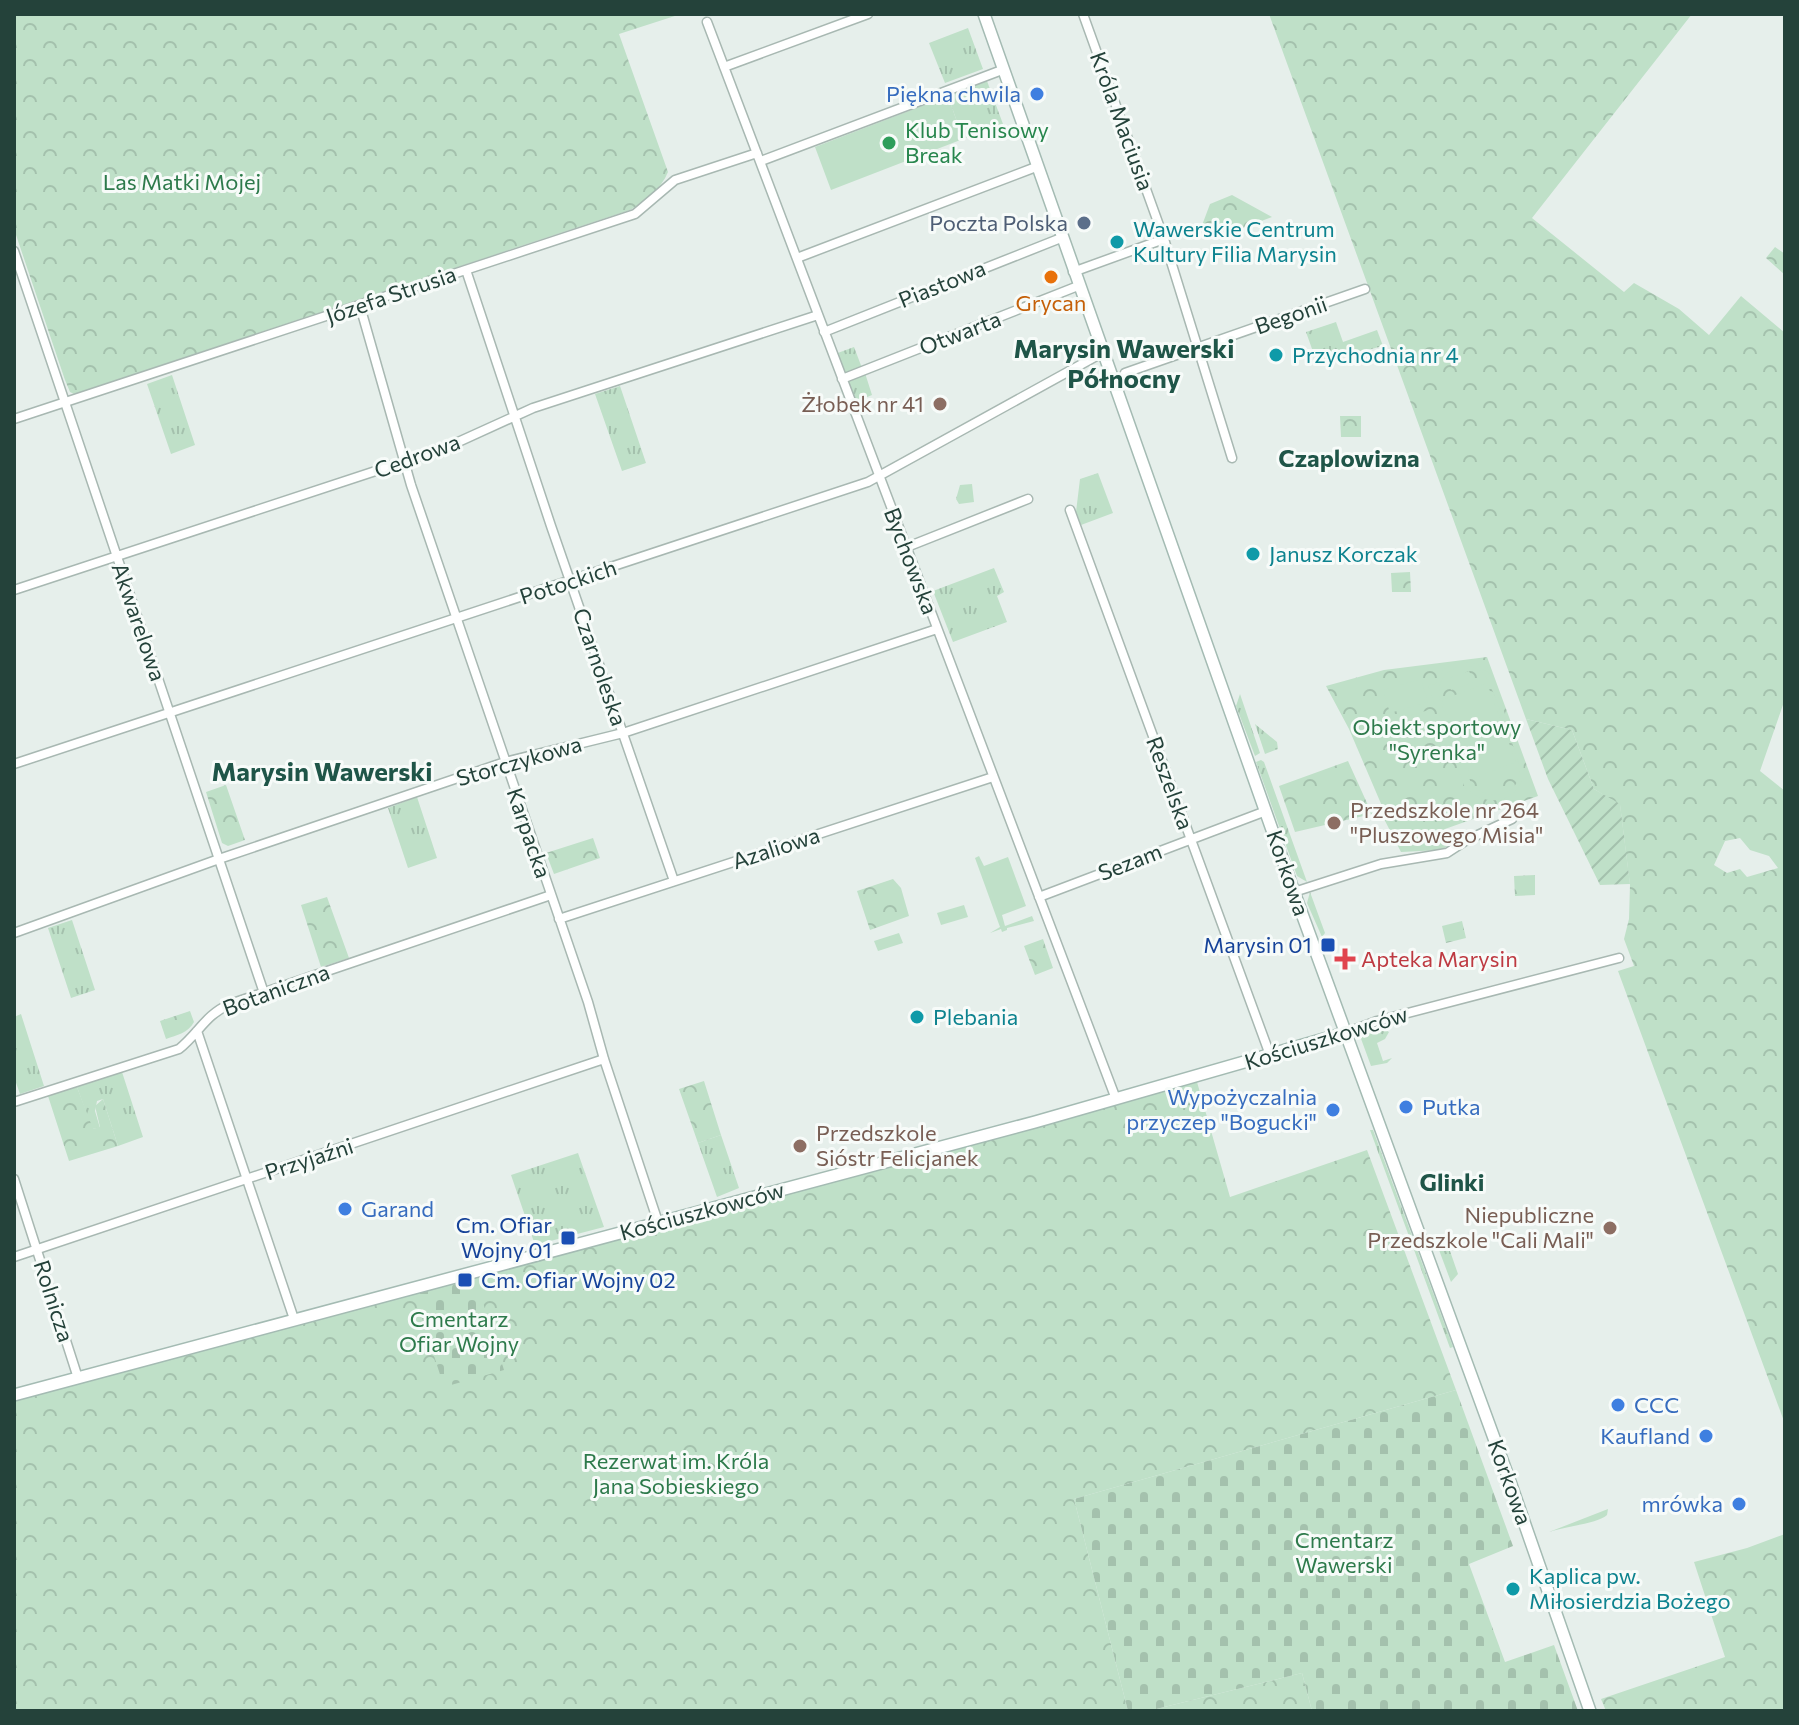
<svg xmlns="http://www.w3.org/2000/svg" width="1799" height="1725" font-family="Commissioner,sans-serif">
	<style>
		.grass { fill: url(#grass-tufts) }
		.forest { fill: url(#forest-crowns); fill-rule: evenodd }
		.cemetery { fill: url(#cemetery-stones) }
		.garden { fill: url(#garden-furrows) }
		.pitch { fill: #bfe0c8; fill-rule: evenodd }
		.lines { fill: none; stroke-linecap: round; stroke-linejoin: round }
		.street-casing { stroke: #a8b8b2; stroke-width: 11 }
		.secondary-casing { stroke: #a4bbb3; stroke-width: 14 }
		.street { stroke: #fff; stroke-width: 8 }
		.secondary { stroke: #fff; stroke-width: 11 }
		.shop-dot { fill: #3f7fe0; stroke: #f7fbf9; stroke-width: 3 }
		.leisure-dot { fill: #2e9e5b; stroke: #f7fbf9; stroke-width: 3 }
		.service-dot { fill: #5c6f8a; stroke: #f7fbf9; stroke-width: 3 }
		.culture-dot { fill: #0f9aa8; stroke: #f7fbf9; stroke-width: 3 }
		.food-dot { fill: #e8710a; stroke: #f7fbf9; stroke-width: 3 }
		.education-dot { fill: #8d6e63; stroke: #f7fbf9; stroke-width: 3 }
		.transit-dot { fill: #1a4fb4; stroke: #f7fbf9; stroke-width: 3 }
		.health-dot { fill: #e0444e; stroke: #f7fbf9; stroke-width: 3 }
		.labels { text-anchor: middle; stroke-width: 6; stroke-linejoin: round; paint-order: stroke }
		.shop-label { font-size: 22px; fill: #366cbe; stroke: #f7fbf9; text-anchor: end }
		.street-label { font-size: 22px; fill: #24423a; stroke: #f7fbf9 }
		.leisure-label { font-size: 22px; fill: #27864d; stroke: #f7fbf9; text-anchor: start }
		.park-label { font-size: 22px; fill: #2d7a4b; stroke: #f7fbf9 }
		.service-label { font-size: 22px; fill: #4e5e75; stroke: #f7fbf9; text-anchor: end }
		.culture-label { font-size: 22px; fill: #0d838f; stroke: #f7fbf9; text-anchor: start }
		.food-label { font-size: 22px; fill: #c56008; stroke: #f7fbf9 }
		.education-label { font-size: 22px; fill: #785e54; stroke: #f7fbf9; text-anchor: end }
		.transit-label { font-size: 22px; fill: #164399; stroke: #f7fbf9; text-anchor: end }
		.health-label { font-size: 22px; fill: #be3a42; stroke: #f7fbf9; text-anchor: start }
		.neighbourhood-label { font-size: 24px; font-weight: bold; fill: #1f5548; stroke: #f7fbf9 }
		.quarter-label { font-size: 26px; font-weight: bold; fill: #1f5548; stroke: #f7fbf9 }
	</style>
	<defs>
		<pattern id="grass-tufts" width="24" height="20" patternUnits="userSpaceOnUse" patternTransform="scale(2)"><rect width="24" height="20" fill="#bfe0c8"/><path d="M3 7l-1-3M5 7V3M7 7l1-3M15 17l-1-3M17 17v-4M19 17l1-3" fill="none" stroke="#a4c1ad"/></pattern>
		<pattern id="forest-crowns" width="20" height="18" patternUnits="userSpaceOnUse" patternTransform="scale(2)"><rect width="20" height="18" fill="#bfe0c8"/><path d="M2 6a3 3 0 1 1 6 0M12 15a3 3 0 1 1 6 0" fill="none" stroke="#a4c1ad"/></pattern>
		<pattern id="cemetery-stones" width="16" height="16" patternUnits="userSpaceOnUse" patternTransform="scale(2)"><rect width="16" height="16" fill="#bfe0c8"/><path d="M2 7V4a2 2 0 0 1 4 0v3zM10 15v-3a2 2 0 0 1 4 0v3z" fill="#a4c1ad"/></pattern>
		<pattern id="garden-furrows" width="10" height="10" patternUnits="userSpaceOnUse" patternTransform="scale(2)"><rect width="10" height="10" fill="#bfe0c8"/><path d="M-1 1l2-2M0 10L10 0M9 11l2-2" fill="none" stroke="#a4c1ad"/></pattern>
	</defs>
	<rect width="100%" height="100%" fill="#e6efeb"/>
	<!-- grass -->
	<path class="grass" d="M968,28l15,41 -38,14 -16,-40z
		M987,81l16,43 -40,15 -15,-43z
		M1336,322l7,20 34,-12 6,16 -66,17 -11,-31z
		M854,347l8,21 -17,7 -10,-21z
		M865,373l7,22 -19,8 -6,-18 2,-6z
		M172,375l23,70 -24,9 -24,-70z
		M620,386l26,77 -24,8 -27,-77z
		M1098,473l15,40 -32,12 -5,-13 4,-33z
		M994,568l10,24 -7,4 10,26 -54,20 -20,-51z
		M1240,694l20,59 -5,3 -19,-50z
		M1255,724l22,18 1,7 -13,5z
		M1261,760l3,2 43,120 -10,-6 -41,-114z
		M417,797l20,61 -29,10 -20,-60z
		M1310,892l15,41 -3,4 -15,-34z
		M72,920l23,70 -24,8 -23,-70z
		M21,1014l23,72 -24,8 -6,-17v-60z
		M1373,1027h7l9,5 -4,7 -8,4 6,18 9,-3 -5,5 -16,3 -11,-30 6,-5 -1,-2z
		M122,1072l21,65 -25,9 -15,-47 -6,2 -2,10 5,17 -8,1 -15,-42z
		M1370,1130h3l80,217 -3,1z
		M721,1135l18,53 -22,9 -19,-54z
		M578,1153l26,74 -69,18 -24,-70z
		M1445,1248l5,3 8,23 -7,8 -12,-32z
		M1608,1509l-1,6c-8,8 -43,12 -58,17z"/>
	<!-- forest -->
	<path class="forest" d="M14,14h667l-62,20 49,138c-7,17 -22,29 -38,38l-556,184 -4,-2 -5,-12 -51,-151z
		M1269,14h423l-160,204 92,74 10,-9 45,26 30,26 32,-39 44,37v366l-25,72 25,20v633l-167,-453 16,-5 -10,-27 5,-20 1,-34 -10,-80 -26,-16 -22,-59 -46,-11zM1740,838l10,12 19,6 9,12 -31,9 -7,-8 -13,4 -13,-8 11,-24z
		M1232,195l40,22 -32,12 -39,-1 9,-24z
		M1775,247l10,7v21l-19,-17z
		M1340,416h21v21h-20z
		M972,484l2,18 -15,2 -3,-5 4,-14z
		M1410,572l1,20h-19l-1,-19z
		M1487,657l51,139 -93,33 6,15 -10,6 -40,2 -19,-37 3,-2 -36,-84 -23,-43 58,-16z
		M1348,761l24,53 -77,18 -16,-46z
		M226,785l19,55 -17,6 -6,-3 -16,-51z
		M593,838l7,20 -46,16 -8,-21z
		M1535,875v20l-20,1 -1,-20z
		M893,879l8,9 8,28 -39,14 -13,-39z
		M327,897l22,61 -28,9 -20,-62z
		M1462,921l4,17 -20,5 -4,-17z
		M1043,939l10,29 -18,7 -11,-29z
		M190,1011l4,11c-6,11 -17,13 -28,17l-6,-18z
		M704,1081l17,54 -23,8 -19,-54z
		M1197,1082l33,115 137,-47 89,240 -382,109 54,212h-1114v-310z
		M77,1087l16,42 7,-2 -5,-21 8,-7 15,47 -49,15 -21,-65z
		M1785,1534v177h-179l-5,-12 124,-42 -31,-95 53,-14z
		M1302,1673l10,38h-164z"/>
	<!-- cemetery -->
	<path class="cemetery" d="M475,1277l29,93 -60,17 -30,-94z
		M1456,1390l57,156 -44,18 36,98 49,-17 24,66h-266l-10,-38 -154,38h-20l-54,-212z"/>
	<!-- garden -->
	<path class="garden" d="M1526,719l46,11 22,59 26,15 10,80 -30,1 -52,-106z"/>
	<!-- pitch -->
	<path class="pitch" d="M948,96l15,43 -132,51 -16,-43z
		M1459,661l18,3 13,10 33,88c6,33 -30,51 -54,28l-3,1 -38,-106 7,-1 9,-15zM1461,666c9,0 17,1 23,8 7,8 35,84 36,95 0,29 -34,34 -49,14l-31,-83c-4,-17 4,-29 21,-34z
		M1469,671l5,11 -23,8 -4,-11z
		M1421,679l7,23 -38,11 -7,-23z
		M1487,683l29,79 -44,17 -30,-79z
		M1429,710l6,19c-12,15 -25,19 -44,16l-11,-21z
		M1367,728l7,16 -14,7 -8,-16z
		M979,856l5,10 24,-9 18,49 -24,9 3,11 27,-10 2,5 -27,7v2l-5,2 -1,-3 -11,4 10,-6 -25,-69z
		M964,905l4,12 -27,8 -4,-12z
		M899,933l4,10 -25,8 -4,-10z"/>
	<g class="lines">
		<!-- street casing -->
		<g class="street-casing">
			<path id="street" d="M1083,14l81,225 68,219
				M707,22l409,1077
				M724,67l144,-53
				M761,161l241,-91
				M14,251l250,742
				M797,258l239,-91
				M466,270l85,256 123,355
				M1073,272l91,-33
				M360,306l51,179 177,517 16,57 54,163
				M824,332l237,-94
				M1125,373l240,-84
				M842,379l236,-93
				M14,419l621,-205 40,-34 82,-27
				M1070,510l200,545
				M907,547l121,-48
				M14,590l392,-129 50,-18 77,-35 285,-93
				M14,764l854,-282 234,-129
				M1294,892l87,-28 66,-11 20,-13 45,-21
				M1039,897l227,-86
				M559,919l434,-142
				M14,933l205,-74 286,-97 118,-29 314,-104
				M197,1031l97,288
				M1345,1033l32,-12 242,-63
				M14,1102l165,-53c20,-16 26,-34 51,-45l321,-109
				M14,1179l64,199
				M14,1257l590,-198"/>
		</g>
		<!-- secondary casing -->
		<g class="secondary-casing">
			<path id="secondary" d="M984,14l310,878 215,587 81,232
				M14,1395l1021,-273 310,-89"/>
		</g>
		<!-- street -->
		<use href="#street" class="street"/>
		<!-- secondary -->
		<use href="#secondary" class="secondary"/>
	</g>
	<!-- markers -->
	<g class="shop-dot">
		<circle cx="1037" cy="94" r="8"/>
		<circle cx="1406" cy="1107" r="8"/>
		<circle cx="1333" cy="1110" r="8"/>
		<circle cx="345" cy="1209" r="8"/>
		<circle cx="1618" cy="1405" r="8"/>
		<circle cx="1706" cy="1436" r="8"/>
		<circle cx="1739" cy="1504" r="8"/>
	</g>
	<circle class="leisure-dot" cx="889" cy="143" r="8"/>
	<circle class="service-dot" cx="1084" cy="223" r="8"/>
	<g class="culture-dot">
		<circle cx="1117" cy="242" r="8"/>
		<circle cx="1276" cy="355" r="8"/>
		<circle cx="1253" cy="554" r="8"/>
		<circle cx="917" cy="1017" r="8"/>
		<circle cx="1513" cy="1589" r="8"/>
	</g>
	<circle class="food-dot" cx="1051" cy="277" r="8"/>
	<g class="education-dot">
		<circle cx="940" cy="404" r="8"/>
		<circle cx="1334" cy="823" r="8"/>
		<circle cx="800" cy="1146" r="8"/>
		<circle cx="1610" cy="1228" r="8"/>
	</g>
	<g class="transit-dot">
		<rect x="1320" y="937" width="16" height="16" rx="4"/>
		<rect x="560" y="1230" width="16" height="16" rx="4"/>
		<rect x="457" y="1272" width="16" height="16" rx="4"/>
	</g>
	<path class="health-dot" d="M1341 947h8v8h8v8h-8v8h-8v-8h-8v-8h8z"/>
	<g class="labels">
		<!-- shop labels -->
		<g class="shop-label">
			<text x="1021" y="102">Piękna chwila</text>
			<text x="1317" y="1105">Wypożyczalnia<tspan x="1317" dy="25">przyczep "Bogucki"</tspan></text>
			<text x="1422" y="1115" text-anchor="start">Putka</text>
			<text x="361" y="1217" text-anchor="start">Garand</text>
			<text x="1634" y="1413" text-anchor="start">CCC</text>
			<text x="1690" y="1444">Kaufland</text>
			<text x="1723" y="1512">mrówka</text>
		</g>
		<!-- street labels -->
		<g class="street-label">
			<text transform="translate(1122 121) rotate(70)" y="8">Króla Maciusia</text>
			<text transform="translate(942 284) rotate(-22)" y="8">Piastowa</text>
			<text transform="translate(391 295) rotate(-19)" y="8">Józefa Strusia</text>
			<text transform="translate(1291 315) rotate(-19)" y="8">Begonii</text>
			<text transform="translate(960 333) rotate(-21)" y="8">Otwarta</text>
			<text transform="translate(417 456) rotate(-20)" y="8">Cedrowa</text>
			<text transform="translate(911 561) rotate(69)" y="8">Bychowska</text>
			<text transform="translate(568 582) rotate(-18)" y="8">Potockich</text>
			<text transform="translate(139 622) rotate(71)" y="8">Akwarelowa</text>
			<text transform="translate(600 667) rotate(71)" y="8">Czarnoleska</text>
			<text transform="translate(519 761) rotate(-16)" y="8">Storczykowa</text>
			<text transform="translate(1170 783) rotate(70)" y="8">Reszelska</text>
			<text transform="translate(529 833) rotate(71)" y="8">Karpacka</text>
			<text transform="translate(776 848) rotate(-18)" y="8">Azaliowa</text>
			<text transform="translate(1130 862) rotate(-21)" y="8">Sezam</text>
			<text transform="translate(1288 873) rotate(71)" y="8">Korkowa</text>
			<text transform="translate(276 990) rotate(-20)" y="8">Botaniczna</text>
			<text transform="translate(1326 1038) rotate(-17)" y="8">Kościuszkowców</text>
			<text transform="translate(309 1159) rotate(-18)" y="8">Przyjaźni</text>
			<text transform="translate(702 1211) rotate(-15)" y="8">Kościuszkowców</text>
			<text transform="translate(54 1301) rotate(72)" y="8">Rolnicza</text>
			<text transform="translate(1510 1482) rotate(70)" y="8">Korkowa</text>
		</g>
		<!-- leisure labels -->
		<g class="leisure-label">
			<text x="905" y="138">Klub Tenisowy<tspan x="905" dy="25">Break</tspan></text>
		</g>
		<!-- park labels -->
		<g class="park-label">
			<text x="182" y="190">Las Matki Mojej</text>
			<text x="1437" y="735">Obiekt sportowy<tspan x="1437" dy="25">"Syrenka"</tspan></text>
			<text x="459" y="1327">Cmentarz<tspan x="459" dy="25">Ofiar Wojny</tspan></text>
			<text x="676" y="1469">Rezerwat im. Króla<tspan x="676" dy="25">Jana Sobieskiego</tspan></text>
			<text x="1344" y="1548">Cmentarz<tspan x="1344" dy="25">Wawerski</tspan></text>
		</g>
		<!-- service labels -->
		<g class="service-label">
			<text x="1068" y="231">Poczta Polska</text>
		</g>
		<!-- culture labels -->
		<g class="culture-label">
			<text x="1133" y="237">Wawerskie Centrum<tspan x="1133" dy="25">Kultury Filia Marysin</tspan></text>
			<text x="1292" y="363">Przychodnia nr 4</text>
			<text x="1269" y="562">Janusz Korczak</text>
			<text x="933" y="1025">Plebania</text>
			<text x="1529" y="1584">Kaplica pw.<tspan x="1529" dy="25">Miłosierdzia Bożego</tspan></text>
		</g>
		<!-- food labels -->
		<g class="food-label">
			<text x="1051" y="311">Grycan</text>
		</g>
		<!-- education labels -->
		<g class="education-label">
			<text x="924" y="412">Żłobek nr 41</text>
			<text x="1350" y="818" text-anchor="start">Przedszkole nr 264<tspan x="1350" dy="25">"Pluszowego Misia"</tspan></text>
			<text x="816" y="1141" text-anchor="start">Przedszkole<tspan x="816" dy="25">Sióstr Felicjanek</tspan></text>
			<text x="1594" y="1223">Niepubliczne<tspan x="1594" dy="25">Przedszkole "Cali Mali"</tspan></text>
		</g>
		<!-- transit labels -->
		<g class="transit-label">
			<text x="1312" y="953">Marysin 01</text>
			<text x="552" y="1233">Cm. Ofiar<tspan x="552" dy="25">Wojny 01</tspan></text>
			<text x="481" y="1288" text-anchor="start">Cm. Ofiar Wojny 02</text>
		</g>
		<!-- health labels -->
		<g class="health-label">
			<text x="1361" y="967">Apteka Marysin</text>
		</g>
		<!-- neighbourhood labels -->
		<g class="neighbourhood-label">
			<text x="1349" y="467">Czaplowizna</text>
			<text x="1452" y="1191">Glinki</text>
		</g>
		<!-- quarter labels -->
		<g class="quarter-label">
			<text x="1124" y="358">Marysin Wawerski<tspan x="1124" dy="30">Północny</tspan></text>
			<text x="322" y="781">Marysin Wawerski</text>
		</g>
	</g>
	<!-- border -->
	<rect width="1799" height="1725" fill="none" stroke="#24423a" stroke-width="32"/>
</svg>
